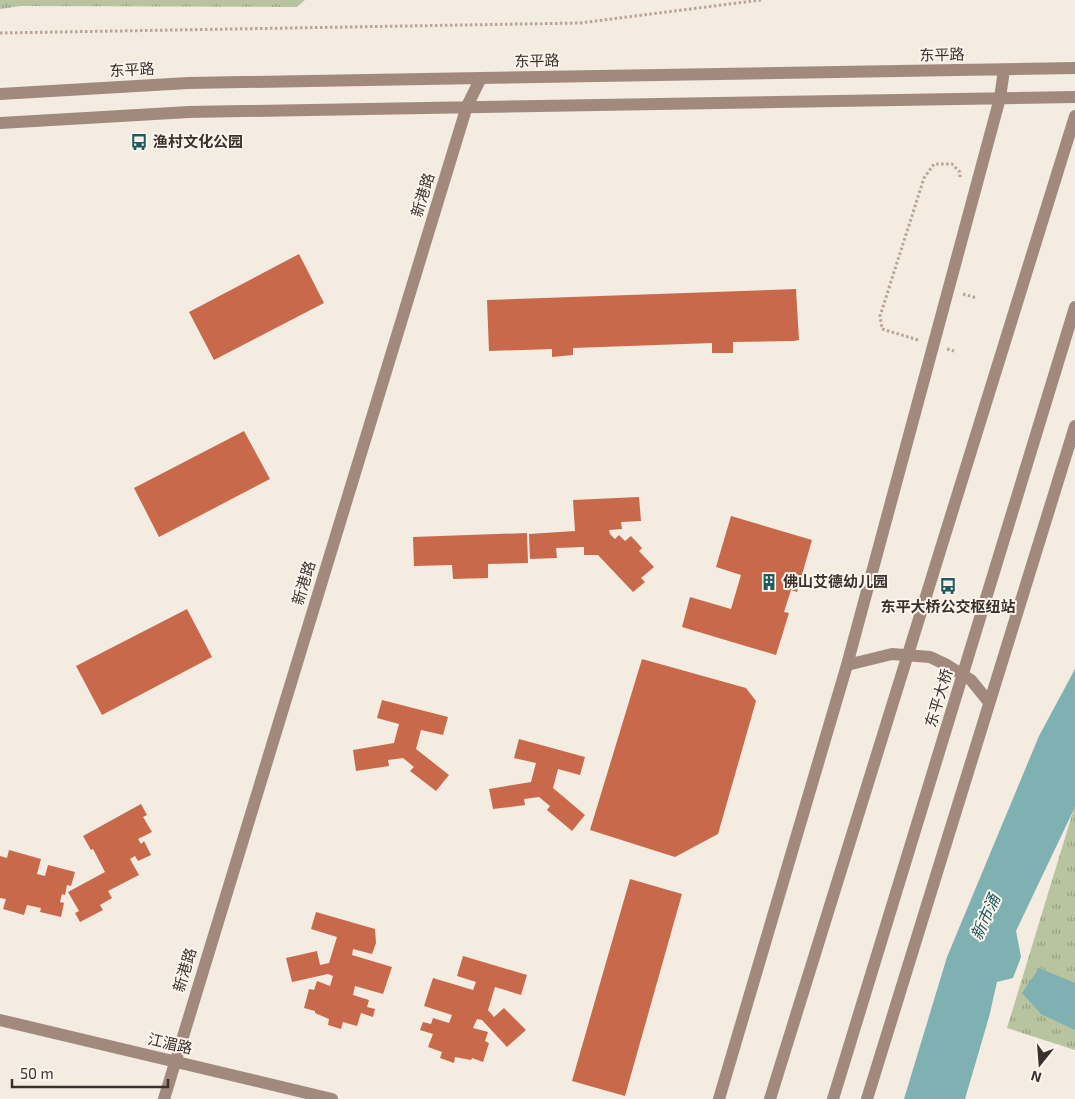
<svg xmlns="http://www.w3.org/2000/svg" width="1075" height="1099" font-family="'Exo 2','Noto Sans SC',sans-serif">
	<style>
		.park { fill: url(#park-tufts) }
		.water { fill: #7fb0b2 }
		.building { fill: #c8694b }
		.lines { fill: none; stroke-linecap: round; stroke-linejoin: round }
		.path { stroke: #b9a596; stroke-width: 3; stroke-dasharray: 2.5 2.5; stroke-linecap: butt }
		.secondary { stroke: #a18a7d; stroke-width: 12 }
		.labels { text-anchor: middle; stroke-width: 4; stroke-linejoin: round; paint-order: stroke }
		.street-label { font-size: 15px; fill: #3b302b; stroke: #fbf5ee }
		.poi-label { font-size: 15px; font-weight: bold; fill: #3b302b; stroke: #fbf5ee; text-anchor: start }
		.water-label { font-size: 16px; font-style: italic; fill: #1f5a5e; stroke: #fbf5ee }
	</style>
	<defs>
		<pattern id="park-tufts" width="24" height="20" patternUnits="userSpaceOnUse" patternTransform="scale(1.25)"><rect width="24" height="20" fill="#b8c4a0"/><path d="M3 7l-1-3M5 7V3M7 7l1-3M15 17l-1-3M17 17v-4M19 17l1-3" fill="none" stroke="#97a083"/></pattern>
	</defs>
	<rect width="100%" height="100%" fill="#f4ebe1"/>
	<!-- park -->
	<path class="park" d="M0,0h305l-8,7 -276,-1 -21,3z
		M1075,805v245l-68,-22z"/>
	<!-- water -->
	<path class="water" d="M1075,669v138l-59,124 5,26 -8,21 -16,4 -8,35 -24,82h-61l43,-142 92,-221z
		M1039,968l36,15v47l-34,-16 -19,-21z"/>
	<!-- building -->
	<path class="building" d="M299,254l25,49 -110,57 -25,-48z
		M796,289l3,51 -5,1 -61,1v11h-21v-10l-139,5v7l-21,2v-8l-63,2 -2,-51z
		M244,431l26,48 -111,58 -25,-49z
		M639,497l2,24 -20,1 1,7 -13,1 1,4 5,5 4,-4 6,6 6,-5 11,12 -3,3 15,16 -13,11 4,4 -12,10 -35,-37h-14v-8l-28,1 1,10 -27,1 -1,-25 46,-3 -2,-31z
		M731,516l81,24 -15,52 -6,-2 -7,22 5,1 -13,42 -94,-28 8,-30 41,12 10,-34 -25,-8z
		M527,533l1,30 -40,1v14l-35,1 -1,-14 -38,1 -1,-29z
		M187,609l25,48 -110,58 -26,-49z
		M642,659l104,29 10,13 -38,133 -43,23 -85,-27z
		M382,700l66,17 -5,18 -22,-5 -5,19 33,26 -13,16 -26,-20 4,-4 -11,-9 -15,2 1,6 -33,5 -3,-21 41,-7 5,-19 -22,-6z
		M519,739l66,18 -5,18 -22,-6 -5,19 32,27 -13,16 -25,-21 3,-4 -11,-9 -15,2 1,6 -32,4 -4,-20 42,-7 5,-19 -22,-5z
		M141,804l6,11 -4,2 9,15 -14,7 3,5 3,-3 7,14 -13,6 -3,-5 -5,3 9,16 -31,16 4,7 -12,7 3,5 -23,12 -5,-9 4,-2 -11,-19 37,-20 -12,-23 -2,1 -8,-14z
		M9,850l32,9 -4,15 8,2 3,-11 27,7 -4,14 -4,-1 -2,10 -3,-1 -2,8 4,1 -3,14 -21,-5 1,-4 -14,-3 -3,10 -21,-6 3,-10 -6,-1v-42l7,2z
		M630,879l52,15 -57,202 -53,-15z
		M316,912l59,17 1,14 -4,11 -19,-5 -1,6 40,12 -9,27 -28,-8 -2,9 16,5 -2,7 8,2 -2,8 -12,-4 -4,13 -14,-4 -2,7 -13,-4 1,-6 -14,-6v-2l-11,-3 5,-19 5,1 3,-9 13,5 3,-10 -5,-2 -36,8 -6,-24 31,-7 3,14 9,-2 8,-26 -26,-8z
		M463,956l64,19 -6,20 -26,-8 -7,23 6,7 10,-9 22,22 -19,17 -25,-27 -5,-1 -4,9 15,4 -3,9 4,2 -6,19 -11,-4 -1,2 -16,-3 -1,6 -14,-5 2,-6 -14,-5 5,-13 -13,-4 3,-8 8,2 2,-6 16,5 3,-8 -28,-9 9,-28 40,12 3,-8 -19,-6z"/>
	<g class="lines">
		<!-- path -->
		<path class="path" d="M0,33l580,-10 181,-23
			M963,294l14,4
			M918,340l-36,-11 -2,-13 44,-138 10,-14h18l8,8v5
			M947,349l7,2"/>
		<!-- secondary -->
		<path class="secondary" d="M0,94l188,-11 887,-15
			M0,123l189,-11 886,-15
			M847,665l45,-11 38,3 17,8 24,15 17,21
			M0,1020l332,79
			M164,1099l303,-993 14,-28
			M719,1099l128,-434 153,-567 4,-28
			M770,1099l305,-983
			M833,1099l242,-792
			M867,1099c70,-224 138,-449 208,-673"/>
	</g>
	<!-- icons -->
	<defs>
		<g id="bus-bare" transform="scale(1.35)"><path d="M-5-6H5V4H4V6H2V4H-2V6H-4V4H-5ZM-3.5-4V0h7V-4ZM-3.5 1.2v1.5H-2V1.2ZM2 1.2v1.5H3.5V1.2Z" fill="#1f5a5e" stroke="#fbf5ee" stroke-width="2.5" paint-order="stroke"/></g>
		<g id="building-bare" transform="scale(1.35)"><path d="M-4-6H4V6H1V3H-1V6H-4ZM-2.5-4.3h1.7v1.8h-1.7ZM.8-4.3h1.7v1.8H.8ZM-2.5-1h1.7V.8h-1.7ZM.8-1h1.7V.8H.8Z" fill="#1f5a5e" stroke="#fbf5ee" stroke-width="2.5" paint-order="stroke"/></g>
	</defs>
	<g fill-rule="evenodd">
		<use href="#bus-bare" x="139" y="142"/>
		<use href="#building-bare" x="769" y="582"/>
		<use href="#bus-bare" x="948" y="586"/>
	</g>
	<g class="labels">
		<!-- street labels -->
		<g class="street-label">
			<text transform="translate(942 55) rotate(-1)" y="5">东平路</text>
			<text transform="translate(537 61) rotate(-1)" y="5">东平路</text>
			<text transform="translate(132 70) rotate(-3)" y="5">东平路</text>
			<text transform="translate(423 195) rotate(-73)" y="5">新港路</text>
			<text transform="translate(304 583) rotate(-73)" y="5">新港路</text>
			<text transform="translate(939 698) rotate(-73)" y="5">东平大桥</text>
			<text transform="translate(185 970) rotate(-73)" y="5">新港路</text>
			<text transform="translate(170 1044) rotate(13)" y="5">江湄路</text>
		</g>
		<!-- poi labels -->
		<g class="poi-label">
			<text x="153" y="147">渔村文化公园</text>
			<text x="783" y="587">佛山艾德幼儿园</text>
			<text x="948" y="612" text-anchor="middle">东平大桥公交枢纽站</text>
		</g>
		<!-- water labels -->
		<g class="water-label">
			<text transform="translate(985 917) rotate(-66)" y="6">新市涌</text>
		</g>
	</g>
	<!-- north arrow -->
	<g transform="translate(1040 1064) rotate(197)" stroke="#fbf5ee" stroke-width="4" paint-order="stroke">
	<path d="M0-4L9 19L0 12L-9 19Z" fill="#3b302b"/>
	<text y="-8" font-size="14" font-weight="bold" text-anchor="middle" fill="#3b302b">N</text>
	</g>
	<!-- scale -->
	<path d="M12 1079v8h156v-8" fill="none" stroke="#3b302b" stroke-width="2.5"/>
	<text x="20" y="1079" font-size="15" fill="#3b302b" stroke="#fbf5ee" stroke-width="4" paint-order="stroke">50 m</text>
</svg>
